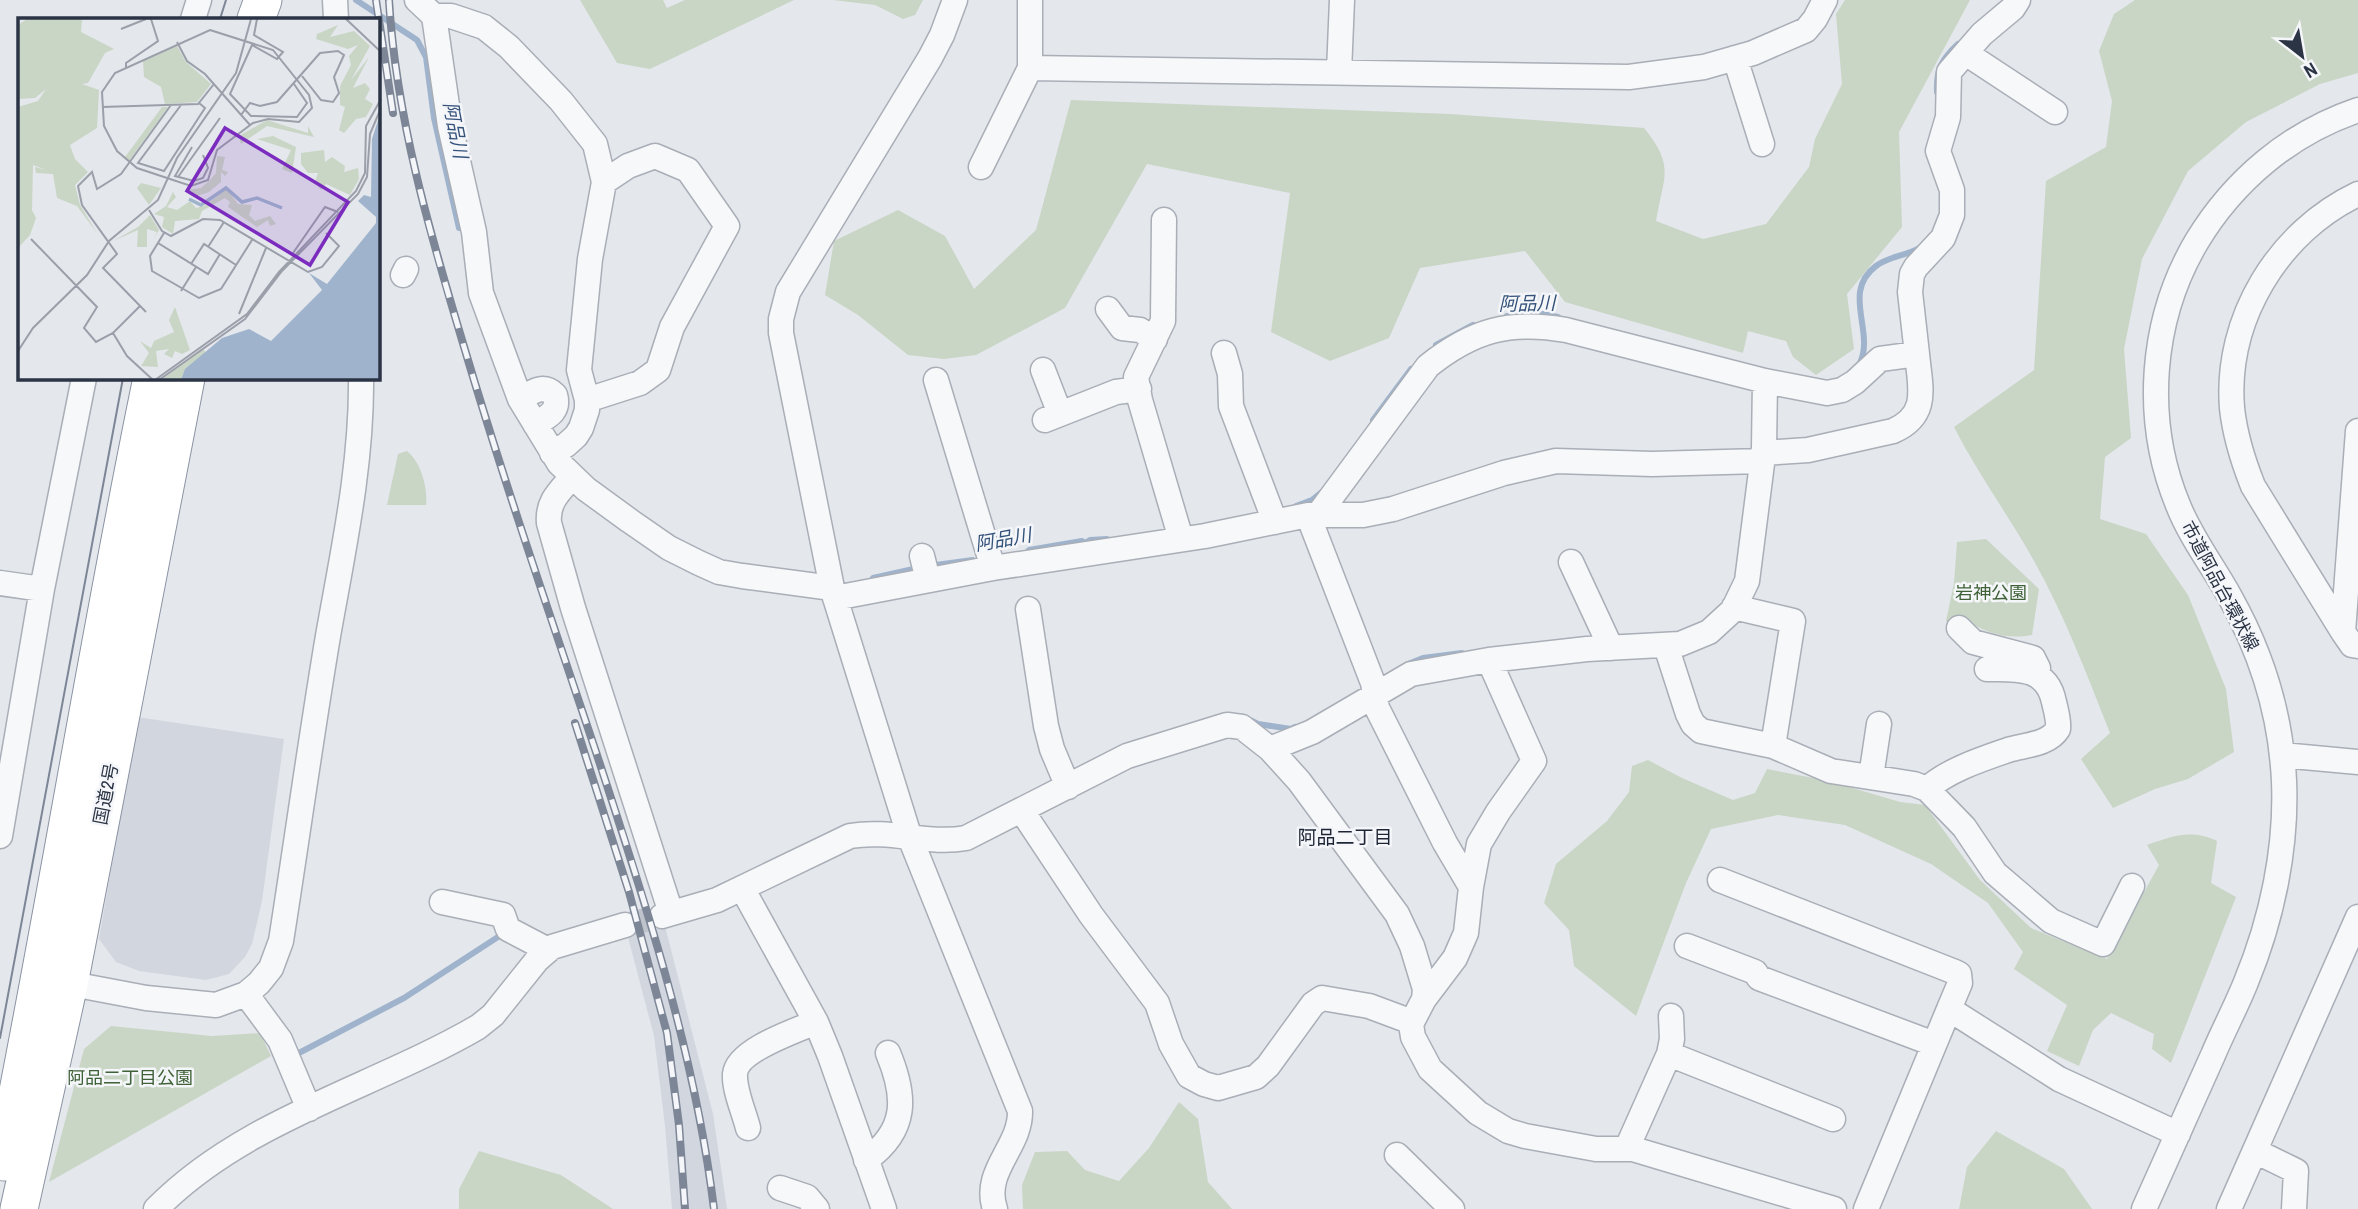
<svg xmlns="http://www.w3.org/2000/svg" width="2358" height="1209" font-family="'Archivo Narrow','Noto Sans JP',sans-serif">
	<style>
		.built { fill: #d2d6de }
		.green { fill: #c9d6c5 }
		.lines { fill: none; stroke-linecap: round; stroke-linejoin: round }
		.stream { stroke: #9fb4cc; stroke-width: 6 }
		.minor-tunnel { stroke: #bfc3cb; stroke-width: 24; stroke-dasharray: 24 12; stroke-linecap: butt }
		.minor-casing { stroke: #a9aeb7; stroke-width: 27 }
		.highway-casing { stroke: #8b94a3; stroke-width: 39 }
		.minor { stroke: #f7f8fa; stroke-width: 24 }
		.highway { stroke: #fff; stroke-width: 37 }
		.tram { stroke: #7d8696; stroke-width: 2 }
		.rail-casing { stroke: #7d8696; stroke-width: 8 }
		.rail { stroke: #f4f6f9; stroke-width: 5; stroke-dasharray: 16; stroke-linecap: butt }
		.labels { text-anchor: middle; stroke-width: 5; stroke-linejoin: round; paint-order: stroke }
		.street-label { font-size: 18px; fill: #2b3445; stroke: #f4f6f9 }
		.park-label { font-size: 18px; fill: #3f6138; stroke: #f4f6f9 }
		.water-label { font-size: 19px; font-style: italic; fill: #34527a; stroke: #f4f6f9 }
		.neighbourhood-label { font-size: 19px; fill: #1d2536; stroke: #f4f6f9 }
		.inset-river { fill: none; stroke: #9fb4cc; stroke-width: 3.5 }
		.inset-road { fill: none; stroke: #9a9fa9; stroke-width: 2 }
		.view { fill: #7b2cbf; fill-opacity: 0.15; stroke: #7b2cbf; stroke-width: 3.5 }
		.inset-edge { fill: none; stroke: #2b3445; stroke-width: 3.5 }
	</style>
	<rect width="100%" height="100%" fill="#e4e7ec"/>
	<!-- built -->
	<path class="built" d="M137,717l147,22 -22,162 -10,43 -7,13 -16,17 -23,6 -67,-9 -23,-9 -17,-23z
		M665,926l48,188 14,95h-55l-7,-83 -11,-90 -26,-99z"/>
	<!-- green -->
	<path class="green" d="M580,0h83l4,8 18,-8h109l-144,69 -33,-6z
		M833,0h90l-8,15 -12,4 -28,-14z
		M1845,0h125l-71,132 3,95 -55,67 7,55 -38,26 -23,-18 -7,-16 -38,-10 -5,22 -178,-51 -40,-51 -105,17 -31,70 -59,23 -59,-29 19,-139 -143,-29 -82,144 -89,47 -32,4 -36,-4 -50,-40 -33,-20 9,-54 64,-31 47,26 29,53 62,-59 35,-130 379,14 194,14c32,39 19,49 12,93l47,18 63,-15 43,-57 6,-28 27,-55 -6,-70z
		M2135,0h223v73l-38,11 -74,38 -58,49 -46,88 -18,90 7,89 -26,19 -5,62 46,15 42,61 38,94 8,63 -46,27 -33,10 -42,19 -32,-49 29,-26c-23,-58 -45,-117 -76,-172 -25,-45 -56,-87 -80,-134l80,-57 12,-189 60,-34 6,-46 -13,-50 15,-37z
		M407,451c14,11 21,37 19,54h-39l11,-51z
		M1986,539l53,50 -7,46c-23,4 -41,0 -61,-12l-12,5 -13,-7 8,-38 3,-41z
		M1648,760l34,18 51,22 22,-7 12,-24 62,12 71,21 25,3 55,75 51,48 76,31 52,-94 -12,-20c26,-9 44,-16 70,-4l-6,42 25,14 -65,166 -19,-14 2,-15 -43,-21 -18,17 -14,36 -32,-15 20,-46 -53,-36 9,-17 -35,-49 -57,-39 -86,-39 -67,-10 -67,14 -25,54 -50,133 -62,-50 -5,-36 -25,-27 12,-39 51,-43 22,-29 3,-26z
		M111,1026l101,10 48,-3 11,23 -222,126 35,-133z
		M1179,1102l19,17 10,63 24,27h-209l-1,-24 13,-33 32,-1 18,19 34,11 30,-33z
		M1996,1131l68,38 28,40h-133l8,-42z
		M479,1151l82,24 52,34h-154v-20z"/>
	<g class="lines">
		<!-- stream -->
		<path class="stream" d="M356,0l61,40 9,17 8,61 25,110
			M1937,92c-1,-22 4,-32 21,-48
			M1507,316l36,-2 15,3
			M1436,345l37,-20
			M1860,363c15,-32 -19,-71 16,-97 13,-10 31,-10 45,-19
			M1373,420l38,-51
			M1296,506l16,-6 11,-9
			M1029,550l53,-9 3,2 5,-3 17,-1
			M928,566l45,-6
			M873,578l45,-10
			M1408,664l15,-6 39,-5
			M1252,721l6,3 33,5 4,-2
			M297,1054l107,-56 97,-63"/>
		<!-- minor-tunnel -->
		<path class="minor-tunnel" d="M625,925l37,-9"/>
		<!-- minor casing -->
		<g class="minor-casing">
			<path id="minor" d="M335,0l1,19
				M417,0l17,16 16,110 24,106 7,61 39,106 39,64 27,26 44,32 39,27 30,15 20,9 23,4 90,12
				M955,0l-13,35 -12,23 -142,234 -7,27v14l51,255 77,247 111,276c1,36 -38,60 -25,98
				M434,16h17l33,11 25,20 52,54 34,43 9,38 -14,77 -11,111 8,30v10l-6,18 -5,8 -10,9 -14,8
				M193,19l6,-19
				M1967,54l88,58
				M1735,58l27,86
				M1030,68l599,9 75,-10 49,-14 53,-23 9,-11 10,-19
				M1339,72l3,-72
				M981,167l49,-99v-68
				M2358,194c-80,38 -133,125 -126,214 3,28 11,53 21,78l90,146 9,13 6,1
				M1164,220l-1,101 -27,56 4,23 41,139
				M403,275l3,-6
				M1108,309l14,19 18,2 15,9
				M1224,353l6,21 1,32 44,116
				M1043,370l17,44
				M936,380l57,188
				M520,399c12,-7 23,-16 35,-4 5,17 -8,22 -20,29
				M587,400l53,-17 18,-13 14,-43 55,-101 -39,-56 -33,-14 -27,10 -24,16
				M1045,420l71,-28 23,-3
				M1763,453l45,-3 85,-19c37,-16 27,-44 24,-77
				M572,477c-13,15 -25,25 -23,46l24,85 98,305
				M1308,515l65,168 4,25 68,135 26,44 -5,46 -11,25 -31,41
				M1318,515h45l30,-6 111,-36 52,-12 96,3 109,-3
				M922,556l6,24
				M1571,562l40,86
				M0,583l42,6
				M835,598l158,-30 212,-32 103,-21h10l110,-149c45,-36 82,-46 138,-36l199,51 62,12 15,-3 13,-8 25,-23 37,-5 -7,-62 2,-18 4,-7 27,-29 9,-23v-25l-14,-39 10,-34 1,-45 33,-38 31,-26 5,-8
				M1734,607l59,14 -20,125
				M1028,609l18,117 6,23 16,38
				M1959,628l14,14 60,16 5,10
				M2343,632l15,-201
				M1666,646l22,68 5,10 8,7 72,15 58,25 83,13 13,5c21,-19 55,-30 81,-39 16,-5 40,-5 50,-21 1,-9 -2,-18 -4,-27 -7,-36 -38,-33 -67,-33
				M1270,749l29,32 98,133 15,32 13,43 -1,10 -13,25 2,13 17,32 48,44 30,18 17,5 71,13h37l201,60
				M2282,755l76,7
				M1871,777l8,-53
				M1927,789l37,38 31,46 56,48 52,23 29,-58
				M1022,811l69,104 66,88 14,41 18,32 15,8 14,4 38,-11 12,-11 45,-62 9,-6 47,8 43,16
				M0,836l42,-247 42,-211
				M1720,880l235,92 4,2 1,9 -11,26
				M1471,887l8,-43 19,-32 36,-51 -45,-101
				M742,888l74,134 14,34 54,153
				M442,902l61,13 5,14 40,21
				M662,916l55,-16 133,-64c41,-7 78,9 116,2l161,-82 100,-31 15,2 28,22 42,-17 99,-58 78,-14 98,-11 93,-5 29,-12 24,-22 14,-29 17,-133 1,-67
				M1687,946l68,26 4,6 175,66
				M56,981l90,17 70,7 30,-11 13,-11 12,-15 10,-27c16,-102 30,-204 47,-305 15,-85 34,-171 33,-258
				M246,994l34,46 29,69
				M1669,1054l164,65
				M748,1128c-4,-16 -14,-38 -13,-54 2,-24 60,-43 81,-52
				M1627,1148l42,-94 3,-15 -1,-23
				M2255,1151l41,20 -2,38
				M1397,1155l55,54
				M866,1160c42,-30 40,-64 22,-107
				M780,1188l27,9 10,12
				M156,1209c87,-89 217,-121 322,-182l15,-12 44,-55 15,-13 73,-22
				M1866,1209l83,-200 110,70 119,55
				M2144,1209c23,-51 46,-102 69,-154 10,-24 23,-48 33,-73 26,-63 41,-134 38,-201 -3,-65 -22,-127 -54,-184 -17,-31 -39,-59 -52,-92 -35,-85 -28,-185 19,-264 37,-61 93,-108 161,-131
				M2229,1209l129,-292"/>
		</g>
		<!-- highway casing -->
		<g class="highway-casing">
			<path id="highway" d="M256,19l7,-19
				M4,1162c53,-261 94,-524 148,-784
				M19,1209l50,-225 117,-606"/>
		</g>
		<!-- minor -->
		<use href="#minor" class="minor"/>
		<!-- highway -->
		<use href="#highway" class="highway"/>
		<!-- tram -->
		<path class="tram" d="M220,19l6,-19
			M0,1038l123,-660"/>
		<!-- rail casing -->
		<g class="rail-casing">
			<path id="rail" d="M376,0l17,113
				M389,0c7,119 42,237 76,350 40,135 86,268 131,402 49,149 99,301 118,457
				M575,723l54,169 38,141 12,92 6,84"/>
		</g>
		<!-- rail -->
		<use href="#rail" class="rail"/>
	</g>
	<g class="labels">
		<!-- street labels -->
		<g class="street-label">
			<text transform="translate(2220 586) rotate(62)" y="6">市道阿品台環状線</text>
			<text transform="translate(106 794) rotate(-79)" y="6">国道2号</text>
		</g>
		<!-- park labels -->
		<g class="park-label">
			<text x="1991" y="599">岩神公園</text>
			<text x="130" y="1084">阿品二丁目公園</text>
		</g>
		<!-- water labels -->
		<g class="water-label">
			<text transform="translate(456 130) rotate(79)" y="7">阿品川</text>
			<text transform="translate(1527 303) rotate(-1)" y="7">阿品川</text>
			<text transform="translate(1003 539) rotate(-10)" y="7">阿品川</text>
		</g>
		<!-- neighbourhood labels -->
		<g class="neighbourhood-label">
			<text x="1345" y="844">阿品二丁目</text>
		</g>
	</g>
	<!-- overview -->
	<g transform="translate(18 18)">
		<rect width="362" height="362" fill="#e4e7ec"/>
		<path d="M9,1h55l-1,13 33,17 -9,4 -17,30 -6,1 17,6 -2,38 -27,17 5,14 13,13 -13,13 5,20 17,28 -20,-27 -20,-8 -4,-24 -17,-1 -1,-6 11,3 -13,-5 -1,45 4,8 -6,17 -12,13v-141l20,-6 8,-12 -11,9 -17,1v-74zM320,7l-8,12 24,-6 16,15 -19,34 18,-23 -16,31 12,-5 5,6 -5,10 8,5 -7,13 -10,2 -12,14 -5,-3 6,-23 -5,-2v-19l11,-21 -2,-9 9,-11 -10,4 -32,-10 1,-5zM159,28l9,16 25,22 -14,18 -32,2 -4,-17 -17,-10 -1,-16zM144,89h6l-39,54 -4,-4zM249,102l41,13v-7l6,11 -47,-11 -26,18 -2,-8zM255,118l23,11 -4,26 -10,-4 9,-19 -34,-11zM306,132l1,12 7,-5 13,9 -1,6 14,-4 1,11 -9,16 -24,-11 -5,6 -6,-8 3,-9h-10l-7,-9v-11zM199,138l8,1 -3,13 6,2 -3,4 -4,-4v10l-12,10 -15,5 -7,-7 14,-2 9,-8 6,-7zM123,165l20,5 -12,17 -12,-17zM209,171l11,15 14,1 -3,10 6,6 15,-5 6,8 -6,2 -2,-6 -11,7 -29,-20 2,-5 -5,-4 -23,13 -3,8 -24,2 -2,13 -11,-7 2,-10 -10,-3 12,-8 7,-14 3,5 -9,10 10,3 13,-9 6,7 8,-2zM132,197l9,15 -6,10 4,-8 -10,-3v18h-10l1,-17 -25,11 25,-14zM157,289l15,43 -8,4 -7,-3 -3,7 -8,-4 5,-5 -13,2 2,16 -17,-1 8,-13 -9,-12 11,7 3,-7 20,-9 -5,-12zM185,331l26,31h-68z" fill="#c9d6c5"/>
		<path d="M362,96v266h-199l4,-11 37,-31 27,-9 22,12 51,-51 -13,-17 18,11 49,-61v-6l-18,-16 6,-6 7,2 1,-58z" fill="#9fb4cc"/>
		<path class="inset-river" d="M171,181l12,6 25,-17 16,14 15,-4 25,10"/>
		<path class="inset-road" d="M239,1l-3,16 29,17 -6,7 -25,-14 -22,49 21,22 46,1 10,-14 -13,-19M328,1l35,33M103,11l25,-10M192,12l63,20 36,45 3,13 -13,14 -31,-3 -15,4 -36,27 -9,30 -17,6 -54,-18 -20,-17 -13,-25 -2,-34 13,-19zM159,24l10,19 18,13 45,51M108,50v-5l32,-22 -7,-22M163,87l-43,58 26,8 41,-63 -6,-5M84,89l96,-3 16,-20M223,97l9,-12 10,3 17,-4 43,-49 18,-2 6,4 -10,22 5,16 -6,9 -12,-2 -19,-24M174,129l-17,29 19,5 9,-3 5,-10 -5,-13M160,159l42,-59M131,192l13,21 9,5 32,-17 17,1 88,52 14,-5 17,-21 -13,-13M146,215l-14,23 2,15 47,27 22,-9 31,-49M13,221l66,68 -13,21 12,14 17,-9 27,-27M140,225l50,31 12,-20M190,229l16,-25M275,235l32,-46 13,5M173,246l13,-20 32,21M163,273l15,-24M128,294l-43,-44 14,-14 -35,-49 -4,-19 14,-14 5,17 24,-15 50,-69M221,296l27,-66M95,315l14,23 26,24M0,333l15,-23 54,-53 22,-34 49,-41 19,-42 59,-85 15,-54M137,362l92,-66 32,-42 77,-81 9,-18 1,-47 15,-27M141,362l86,-61 37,-48 76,-77 9,-17 3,-43 11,-26"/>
		<path class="view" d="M207,110l123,74 -38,63 -123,-74z"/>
		<rect width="362" height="362" class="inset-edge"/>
	</g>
	<!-- north arrow -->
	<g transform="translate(2302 56) rotate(149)" stroke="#f4f6f9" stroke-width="5" paint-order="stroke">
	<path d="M0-5L12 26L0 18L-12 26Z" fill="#2b3445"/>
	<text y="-10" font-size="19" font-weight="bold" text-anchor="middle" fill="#2b3445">N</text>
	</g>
</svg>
